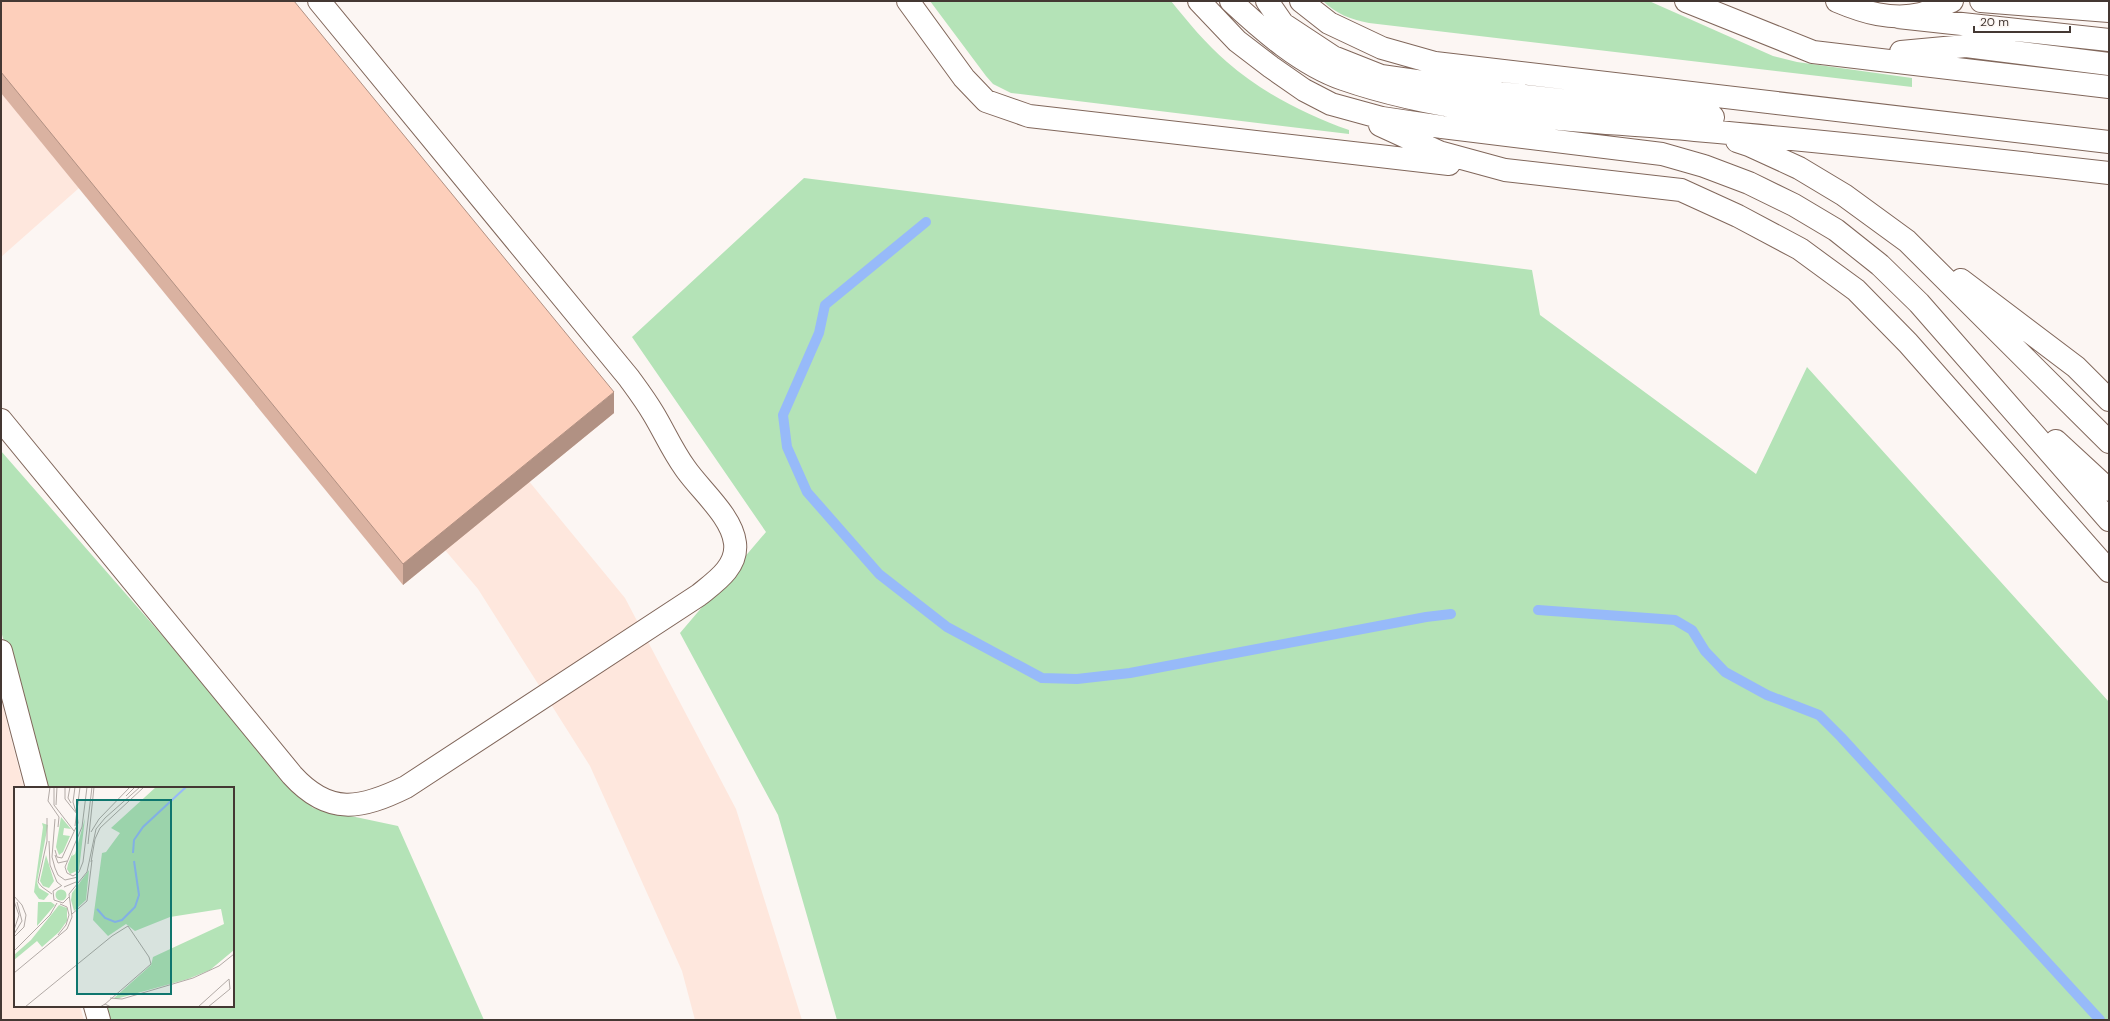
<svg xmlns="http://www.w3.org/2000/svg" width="2110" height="1021" font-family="'DM Sans',sans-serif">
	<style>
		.built { fill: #fee7dd }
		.green { fill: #b4e3b7 }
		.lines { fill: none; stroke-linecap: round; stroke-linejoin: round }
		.stream { stroke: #97baf9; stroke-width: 10 }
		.minor-casing { stroke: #81675b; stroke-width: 24 }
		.minor { stroke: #fff; stroke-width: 22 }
		.wall { fill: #dab2a1 }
		.shaded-wall { fill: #b19183 }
		.building { fill: #fdcfbb; stroke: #b19183 }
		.inset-river { fill: none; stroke: #97baf9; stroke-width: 2 }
		.inset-road { fill: none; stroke: #b2aaa6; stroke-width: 1 }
		.view { fill: #0f766e; fill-opacity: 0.15; stroke: #0f766e; stroke-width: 2 }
		.inset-edge { fill: none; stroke: #443833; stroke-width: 2 }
	</style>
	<rect width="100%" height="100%" fill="#fcf6f3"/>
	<!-- built -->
	<path class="built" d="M1,1h133l491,597 111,211 66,211h-107l-13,-49 -92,-205 -112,-177 -365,-431 -112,99z
		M1,700l23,88h-9v218h65l4,14h-83z"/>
	<!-- green -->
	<path class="green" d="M930,1h241c17,21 35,43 56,61 34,30 79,53 122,68v4l-338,-41 -18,-9 -7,-8z
		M1323,1h326l124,55 24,6 115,16v9l-543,-64c-19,-4 -33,-9 -46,-22z
		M804,178l728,92 8,45 216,159 51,-107 302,335v318h-1272l-59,-205 -98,-182 86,-101 -134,-195z
		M1,451l312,357 85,18 86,194h-375l-4,-14h128v-218h-188l-44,-157z"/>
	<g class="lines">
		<!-- stream -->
		<path class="stream" d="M926,222l-101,83 -6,28 -36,82 4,32 20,45 72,82 68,53 95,51 35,1 53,-6 296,-56 25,-3
			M1538,610l137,10 17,10 13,21 20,21 42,23 52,20 22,22 259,283"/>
		<!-- minor casing -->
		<g class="minor-casing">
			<path id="minor" d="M908,1l56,77 22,23 43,15 420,48
				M1199,1l38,40 34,26 33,23 27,14 51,14 60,9 220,27 42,12 45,17 45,22 42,25 44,35 39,38 190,217
				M1231,1c31,29 71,64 112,78 112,39 235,40 352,51 138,12 276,27 414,43
				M1267,1l16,23 50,33 48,19 119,17 213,24
				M1301,1l28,22 53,25 53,15 674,79
				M1686,1l127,51 296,35
				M1837,1c26,11 55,20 84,13 10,-3 21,-9 31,-13
				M1981,1l128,10
				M1898,17l211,23
				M1901,52l65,-6 143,18
				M1380,125l59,27 66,18 176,20 57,26 62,33 56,41 52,53 201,228
				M1737,141l12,4 50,23 45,27 63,46 202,201
				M1961,280l115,87 33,33
				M1,420l291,355c37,41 69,34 114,12l293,-192c16,-13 39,-28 36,-52 -3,-27 -35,-53 -50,-75 -13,-18 -21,-37 -32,-55 -7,-12 -16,-24 -24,-35l-310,-377
				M2056,441l53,49
				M1,651l36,137
				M95,1006l4,14"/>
		</g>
		<!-- minor -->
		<use href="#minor" class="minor"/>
	</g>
	<!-- wall -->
	<path class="wall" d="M1,1l613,412 -211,172 -402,-492z"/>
	<!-- shaded-wall -->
	<path class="shaded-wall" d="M614,392v21l-211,172v-21z"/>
	<!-- building -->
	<path class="building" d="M1,1h293l320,391 -211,172 -402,-492z"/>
	<!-- overview -->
	<g transform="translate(14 787)">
		<rect width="220" height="220" fill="#fcf6f3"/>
		<path d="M142,0h78v163l-24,20 -22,9 -72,20 -2,-1 37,-33 2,-8 71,-33 -3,-15 -51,8 -35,14 -9,-7 -18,12 -15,-16 9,-67 4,-1 14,-19 -9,-5zM47,30l10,12 -7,-1 -1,7 7,1 -7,16 -4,3 -3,-8zM71,31l-6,52 -9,4 -3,-5 1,-5 5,-12 -1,4 3,-2zM28,36l6,2 -11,57 2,6 10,6 -5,6 -5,-1 -5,-7 9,-65zM32,68l8,26 -5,7 -6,-2 -3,-5zM75,83l-3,30 -12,11 -3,-11 1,-7zM41.5 108a5.5 5.5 0 1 1 11 0a5.5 5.5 0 1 1-11 0ZM24,115h13l4,3 -18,21zM45,118l8,3v13l-8,11 -17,15 -5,-6 -23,19v-5l17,-15z" fill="#b4e3b7"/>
		<path class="inset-river" d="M119,66l1,-13 9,-13 43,-40M83,122l8,9 10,4 7,-2 13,-13 4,-12 -5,-34"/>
		<path class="inset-road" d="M36,0l-2,14 11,16 -1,10M40,0v18l20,26M56,0l-2,11 3,5M61,0l-2,15 3,10M73,0l-5,40 -17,40 2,6 6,3 6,-4 4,-10 9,-75M112,9l9,-9M42,18l1,-18M33,31v23l-9,41 4,5 10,7M41,32l-3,38 3,11 3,7 7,5 13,-3M61,39l5,-39M77,45l8,-13 31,-32M35,54l1,24 7,17 5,4M74,57l6,-57M41,63l2,7 5,1 16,-35 -1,-9 -12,-15v-12M41,68l3,8 9,-2M77,75l4,-23 5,-11 44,-41M47,99l-8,5 1,9 9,3 6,-6M50,100l12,-5M0,114l5,14 -5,15M0,121v17M58,127l15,-13 5,-41M0,147l8,-13 -5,-19M44,148l8,-10 3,-10 -2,-8 -7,-3M0,150l10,-10 2,-12 -4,-10 -8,-9M0,164l36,-36 7,-12M0,186l53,-44 5,-12 -3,-23 18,-22 9,-43 9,-11 35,-31M96,211l12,1 71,-21 26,-12 15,-12M11,220l87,-71 16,-10 21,31 2,7 -47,41M86,220l5,-3 6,3M184,220l31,-28 1,10 -22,18"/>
		<path class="view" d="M63,13h94v194h-94z"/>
		<rect width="220" height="220" class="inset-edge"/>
	</g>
	<!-- border -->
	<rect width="2110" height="1021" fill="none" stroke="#443833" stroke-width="4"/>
	<!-- scale -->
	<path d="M1974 26v6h96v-6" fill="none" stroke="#443833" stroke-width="2"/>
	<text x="1980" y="26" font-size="12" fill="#443833" stroke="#fcf6f3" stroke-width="3" paint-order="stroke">20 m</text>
</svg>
